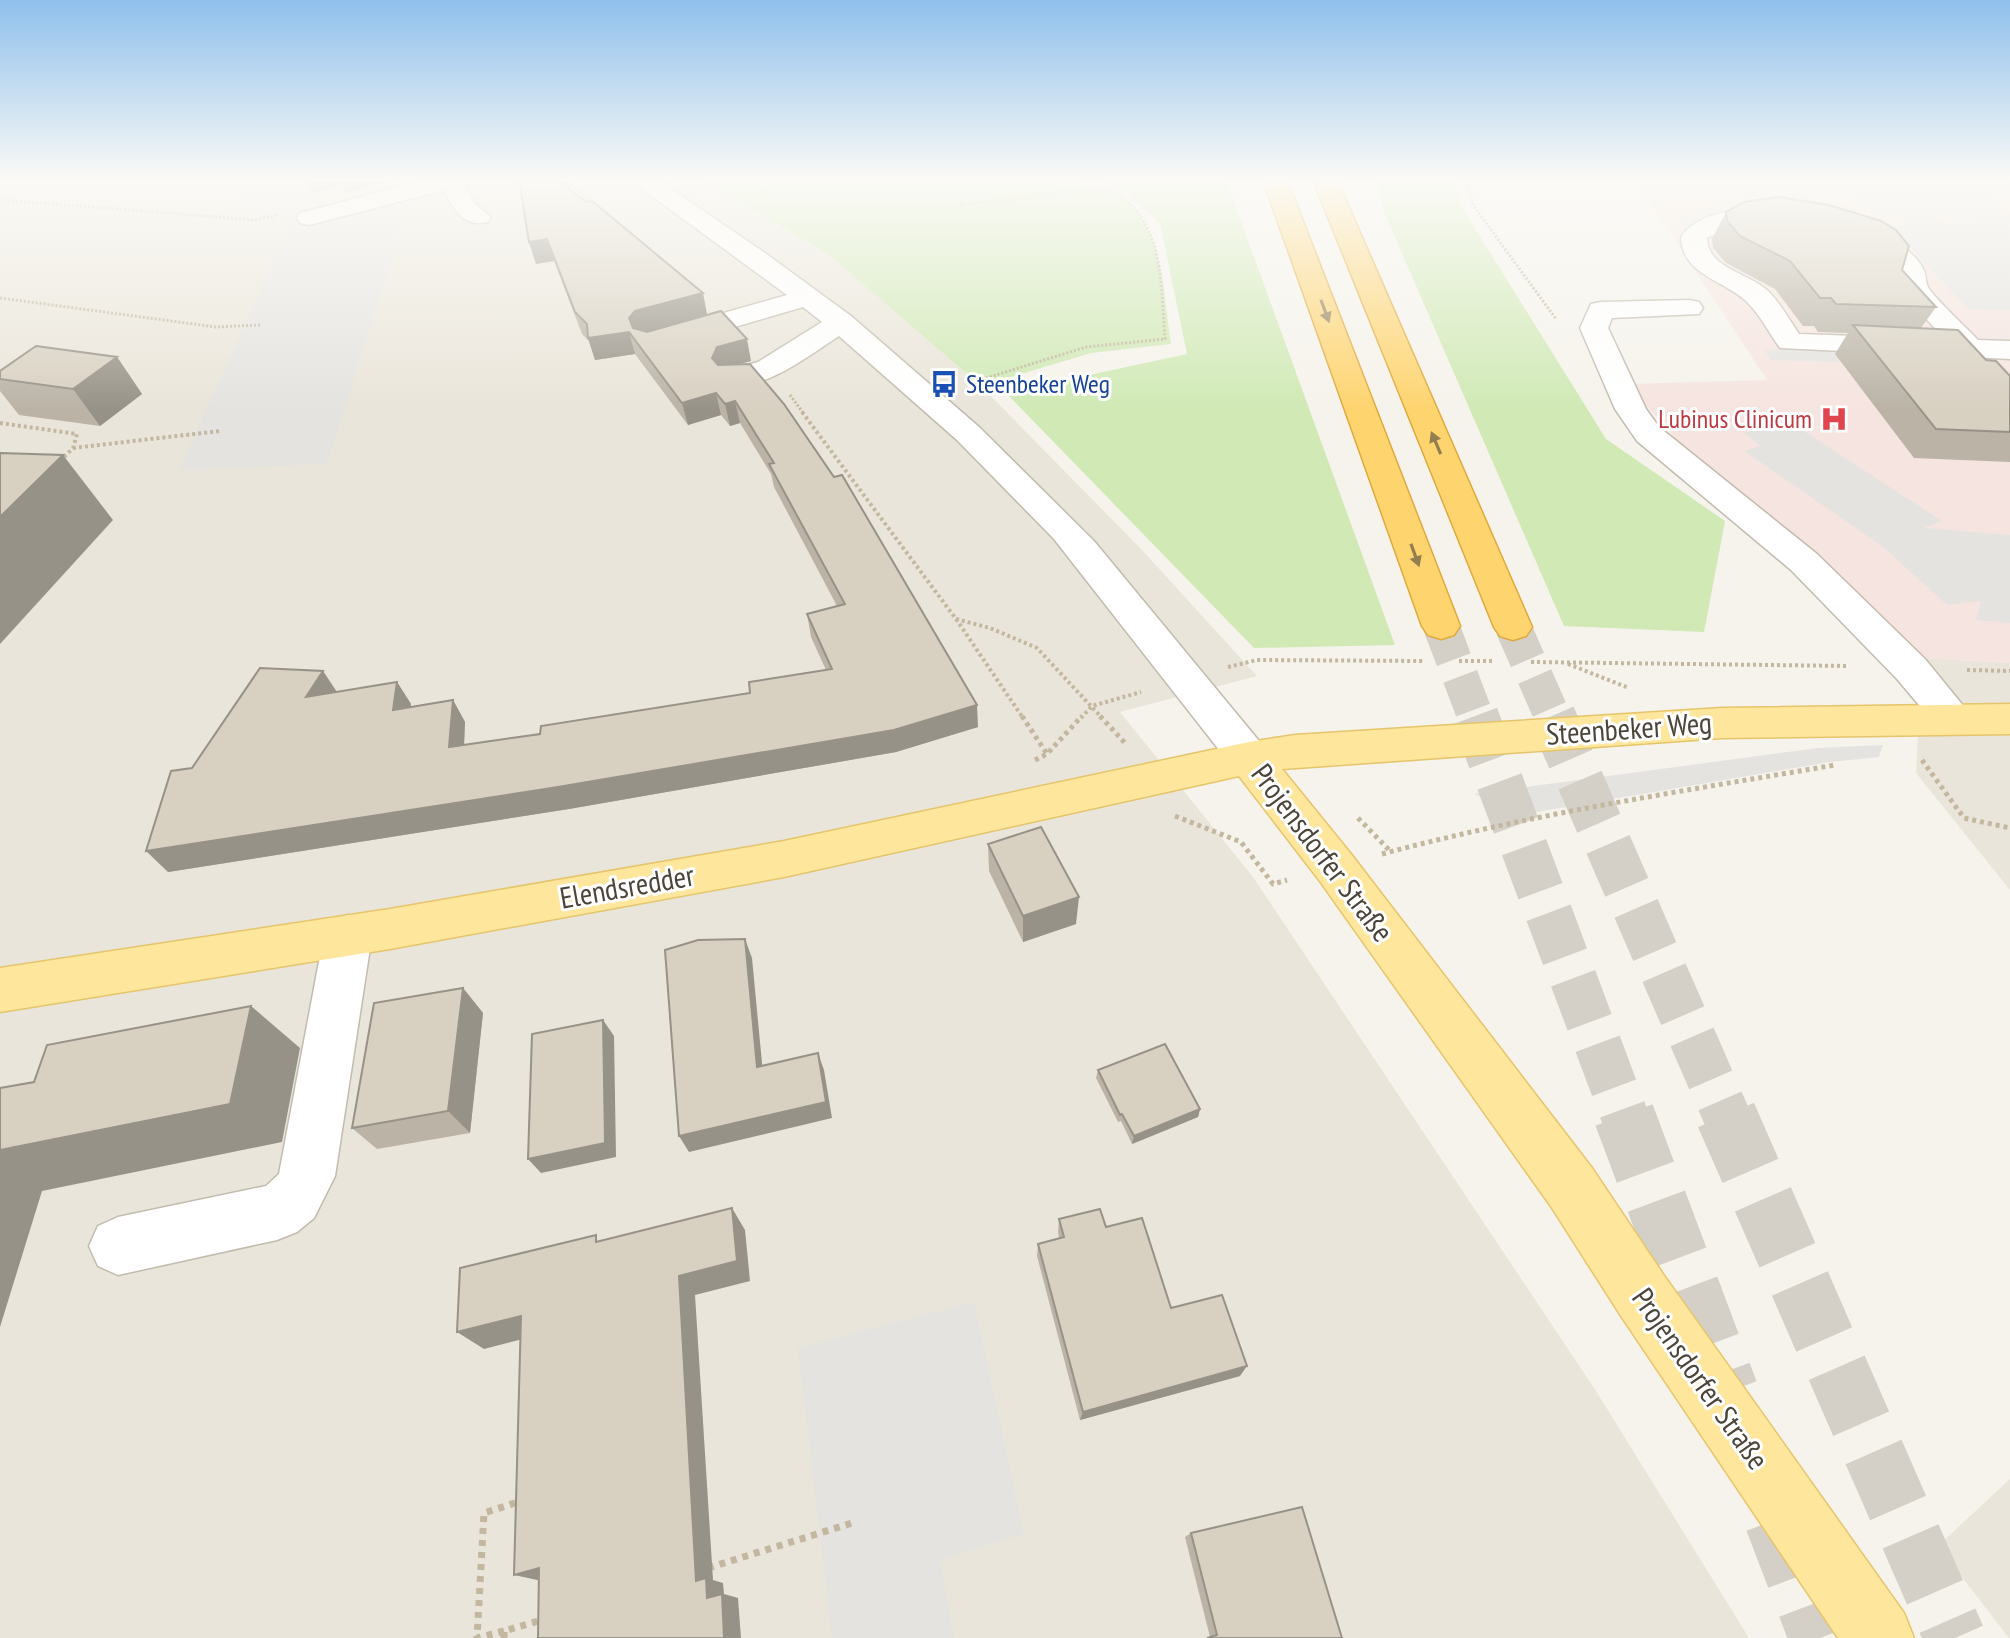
<svg xmlns="http://www.w3.org/2000/svg" width="2010" height="1638" font-family="'PT Sans Narrow',sans-serif">
	<style>
		.residential { fill: #eae5da }
		.medical { fill: #f6e4e0 }
		.green { fill: #d0e9b5 }
		.parking { fill: #e5e3e0 }
		.lines { fill: none; stroke-linecap: round; stroke-linejoin: round }
		.highway-tunnel-far2 { stroke: #d4d0c8; stroke-width: 36; stroke-dasharray: 36 18; stroke-linecap: butt }
		.highway-tunnel-far1 { stroke: #d4d0c8; stroke-width: 47; stroke-dasharray: 47 23; stroke-linecap: butt }
		.highway-tunnel { stroke: #d4d0c8; stroke-width: 61; stroke-dasharray: 61 31; stroke-linecap: butt }
		.minor-casing { stroke: #c2bbae; stroke-width: 3 }
		.major-casing { stroke: #e5c56b; stroke-width: 3 }
		.highway-casing { stroke: #dfa93d; stroke-width: 3 }
		.path-far3 { stroke: #c3b89f; stroke-width: 3; stroke-dasharray: 2 2; stroke-linecap: butt }
		.path-far2 { stroke: #c3b89f; stroke-width: 4; stroke-dasharray: 3 3; stroke-linecap: butt }
		.path-far1 { stroke: #c3b89f; stroke-width: 5; stroke-dasharray: 4 4; stroke-linecap: butt }
		.path { stroke: #c3b89f; stroke-width: 7; stroke-dasharray: 6 6; stroke-linecap: butt }
		.minor { fill: #fff; fill-rule: evenodd }
		.major { fill: #fee69c; fill-rule: evenodd }
		.highway { fill: #fed46f; fill-rule: evenodd }
		.wall { fill: #bab3a6 }
		.shaded-wall { fill: #979287 }
		.building { fill: #d8d0c1; stroke: #979287; stroke-width: 2 }
		.oneway { fill: #937e4f }
		.labels { text-anchor: middle; stroke-width: 6; stroke-linejoin: round; paint-order: stroke }
		.far-transit-label { font-size: 26px; fill: #164399; stroke: #fff; text-anchor: start }
		.far-health-label { font-size: 26px; fill: #be3a42; stroke: #fff; text-anchor: end }
		.street-label { font-size: 30px; fill: #4b4439; stroke: #fff }
	</style>
	<rect width="100%" height="100%" fill="#f6f3ec"/>
	<!-- residential -->
	<path class="residential" d="M0,180h703l126,75 152,131 160,163 116,127 -137,36 133,165 343,514 153,247h-1749z
		M1922,658l88,5v227l-94,-117z
		M2010,1479v159h-1l-71,-92z"/>
	<!-- medical -->
	<path class="medical" d="M1838,180h172v483l-88,-5 -234,-205 -61,-69 140,-4 -130,-197 209,6z"/>
	<!-- green -->
	<path class="green" d="M703,180h368c17,17 33,5 50,17 44,31 42,98 50,147l-80,9 -110,33 -152,-131z
		M1090,180h136l169,465 -141,3 -248,-255 181,-39 -27,-131 -37,-33z
		M1378,180h77l6,26 145,233 119,82 -21,111 -140,-6 -180,-414z"/>
	<!-- parking -->
	<path class="parking" d="M230,180h74l22,26 70,-18 13,15 -82,261 -148,6 113,-249 -3,-8 -26,7z
		M1843,180h57l45,44 40,1 -4,-4 -31,-1 -41,-40h62l39,35v7h-9l9,6v82l-42,-1 -79,-84h22l-10,-11 -27,-1z
		M1761,203l5,8 -47,3 -29,13 -19,-6 25,-12z
		M1764,349l219,7 10,11 -222,-7z
		M1769,425l10,6 17,-5 146,95 -18,7 86,7v88l-34,-3 5,-19 -34,4 -65,-59 -138,-95 17,-5 -18,-13z
		M1883,745l-4,12 -49,5 -305,52 -51,-20 344,-46z
		M974,1302l50,232 -84,26 14,78h-122l-34,-290z"/>
	<g class="lines">
		<!-- highway-tunnel-far2 -->
		<path class="highway-tunnel-far2" d="M1441,626l35,92
			M1513,627l40,91"/>
		<!-- highway-tunnel-far1 -->
		<path class="highway-tunnel-far1" d="M1475,716l150,401
			M1552,716l175,401"/>
		<!-- highway-tunnel -->
		<path class="highway-tunnel" d="M1624,1115l104,277
			M1726,1115l229,523
			M1775,1520l45,118"/>
		<!-- minor casing -->
		<g class="minor-casing">
			<path id="minor" d="M426,180h41l-3,4 10,19 17,14 -3,5c-24,6 -35,-13 -44,-32l-135,35 -9,-2 -3,-5 3,-5z
				M630,180h28l107,73 86,63 128,111 115,114 170,206 6,11 -6,11 -15,5 -15,-5 -180,-230 -97,-99 -118,-104c-31,20 -78,58 -116,48l-4,-6 4,-6 35,-10 64,-40 -19,-15 -119,35 -10,3 -10,-3 -4,-6 4,-6 123,-35z
				M1752,208l38,2 3,5 -3,5 -9,2 -47,4 -27,12c1,31 42,35 61,53 12,12 21,28 31,43l146,5 -42,-45 -7,-25 -54,-38 4,-5c21,-6 71,24 78,45 3,7 1,12 5,18 14,18 33,34 49,51l32,1v18l-230,-11c-11,-15 -20,-34 -34,-47 -22,-21 -64,-26 -65,-64 16,-23 45,-25 71,-29z
				M1689,300l10,2 4,6 -4,6 -87,4 -4,10 38,81 13,18 158,127 108,105 49,60 -6,11 -14,4 -14,-4 -43,-51 -106,-109 -154,-129 -22,-32 -35,-81 11,-24 10,-2z
				M348,915l17,6 7,14 -37,241 -21,42 -17,14 -20,8 -159,35 -20,-9 -9,-20 9,-20 20,-9 148,-31 13,-12 45,-239 7,-14z"/>
		</g>
		<!-- major casing -->
		<g class="major-casing">
			<path id="major" d="M2010,704v30l-288,4 -440,31 69,85 241,314 71,106 241,339 10,25h-76l-217,-322 -69,-108 -233,-328 -80,-104 -455,101 -394,72 -390,63v-44l390,-59 394,-68 465,-99 46,-7 427,-27z"/>
		</g>
		<!-- highway casing -->
		<g class="highway-casing">
			<path id="highway" d="M1263,180h24l173,446 -6,9 -13,4 -13,-4 -6,-9z
				M1313,180h24l195,447 -6,9 -13,4 -13,-4 -6,-9z"/>
		</g>
		<!-- path-far3 -->
		<path class="path-far3" d="M564,180l31,24
			M1466,180l7,25 83,114
			M0,200l256,20 21,-5
			M960,205l120,-14
			M624,228l27,22
			M0,298l216,29 45,-2
			M967,384l119,-37 79,-8c-4,-46 0,-117 -47,-144 -16,-8 -32,-3 -47,-15
			M790,395l14,19"/>
		<!-- path-far2 -->
		<path class="path-far2" d="M802,412l154,207 67,99
			M0,423l77,11 -4,14 -12,12
			M73,448l147,-17
			M956,619l34,9 47,20 65,70
			M1459,661h34
			M1531,662l318,4
			M1568,664l61,24
			M1228,667l29,-7 168,1
			M1967,670l43,1
			M1081,718l11,-12 49,-14"/>
		<!-- path-far1 -->
		<path class="path-far1" d="M1022,716l25,38
			M1100,716l25,27
			M1035,760l12,-6 35,-38
			M1922,760l42,58 46,10
			M1175,816l66,26 32,42 14,-4
			M1358,818l32,33
			M1382,854c149,-40 301,-63 453,-89"/>
		<!-- path -->
		<path class="path" d="M708,1568l144,-45
			M504,1631l-27,7 7,-125 37,-12
			M504,1638v-7l38,-11"/>
		<!-- minor -->
		<use href="#minor" class="minor"/>
		<!-- major -->
		<use href="#major" class="major"/>
		<!-- highway -->
		<use href="#highway" class="highway"/>
	</g>
	<!-- wall -->
	<path class="wall" d="M304,180h92l-50,13 -7,-7 -25,6z
		M519,180l188,134 44,47 -12,3 239,363 -82,25 -327,57 -401,63 24,-104 131,-97 14,21 60,-10 14,22v3l42,-7 12,22 -1,23 76,-11 210,-41 76,-23 -15,-33 -4,-23 30,-8 -63,-119 -3,-13 -31,-51 -10,3 -9,-11 -33,10 -53,-71 -40,6 -6,-19 -7,-7 -28,-73 -18,3 -7,-22z
		M1726,212l176,58 34,37 -15,21 65,32 24,16v86l-96,-4 -79,-104 13,-21 -30,-1 -4,-6h-11l-28,-37 -49,-26 -13,-15 -1,-9z
		M117,357l25,37 -42,32 -81,-11 -19,-24v-20z
		M988,844l88,80 -53,18 -34,-71z
		M463,988l20,25 -13,120 -93,16 -25,-21z
		M1098,1070l102,39 -2,8 -66,27 -11,-23 -3,1 -22,-44z
		M1059,1219l47,8 65,81 69,68 -160,44 -43,-164 1,-12 21,-6 -1,-6z
		M1191,1533l151,105h-137l5,-1 -25,-100z"/>
	<!-- shaded-wall -->
	<path class="shaded-wall" d="M308,180h29l2,6 -25,6z
		M340,180h56l-50,13z
		M547,239l7,22 -18,3 -7,-22z
		M703,293l4,21 -71,26 -7,-22 6,-7z
		M629,332l6,22 -40,6 -7,-22z
		M747,339l4,22 -29,8 -10,-11 5,-11z
		M117,357l25,37 -42,32 -27,-37z
		M716,393l5,22 -33,10 -6,-22z
		M735,401l5,22 -10,3 -5,-22z
		M63,455l50,65 -113,124v-127z
		M323,671l15,23 -32,3z
		M397,682l14,22 -4,29 -14,-23z
		M453,700l12,22 -2,47 -14,-22z
		M977,705l1,22 -82,25 -327,57 -401,63 -22,-21z
		M1079,897l-3,27 -53,18v-26z
		M745,939l7,19 12,126 -7,-17z
		M463,988l20,25 -13,120 -22,-22z
		M251,1006l49,42 -18,94 -240,49 -42,136v-177z
		M603,1020l11,16 2,121 -75,16 -13,-14z
		M818,1053l6,17 8,48 -143,34 -10,-16z
		M1200,1109l-2,8 -66,27 2,-8z
		M732,1208l13,22 5,51 -55,14 18,285 10,3 1,11 14,4 3,40h-17l-17,-40 -11,-17 -17,-305z
		M521,1316l25,17 -62,16 -27,-17z
		M1247,1366l-7,10 -160,44 3,-8z
		M539,1568l3,13 -28,-6z"/>
	<!-- building -->
	<path class="building" d="M519,180h38l29,22 6,-1 111,92 -68,18 -6,7 4,10 14,4 74,-21 26,28 -30,8 -5,11 6,7 32,-1 34,40 50,73 8,-2 135,230 -83,25 -336,57 -412,64 25,-80 21,-3 68,-100 63,3 -17,26 91,-15 -4,28 60,-10 -4,47 91,-13 1,-8 209,-33 -1,-11 83,-13 -25,-55 38,-10 -76,-140 5,-1 -39,-62 -10,3 -9,-11 -34,10 -53,-71 -41,6 -1,-14 -12,-12 -28,-73 -18,3z
		M1779,197l50,8 52,16 15,9 13,16 -7,24 34,37 -100,-3 -5,-6h-11l-30,-37 -50,-25 -13,-15 -1,-9 18,-10z
		M1853,325l105,5 28,30 10,1 14,15v56l-74,-3z
		M36,346l81,11 -44,32 -73,-10v-8z
		M0,453l63,2 -63,62z
		M1041,827l38,70 -56,19 -35,-72z
		M745,939l12,128 61,-14 8,49 -147,34 -14,-186 33,-10z
		M463,988l-15,123 -96,17 22,-125z
		M251,1006l-21,98 -230,46v-62l34,-6 13,-37z
		M603,1020l2,123 -77,16 4,-125z
		M1165,1044l35,65 -66,27 -12,-22 -2,1 -22,-45z
		M732,1208l5,53 -58,15 17,305 10,-3 1,20 15,-4 2,44h-186l1,-70 -25,7 7,-259 -64,16 3,-64 136,-33v7z
		M1100,1209l6,18 36,-9 29,90 51,-13 25,71 -164,46 -45,-168 26,-7 -5,-18z
		M1302,1507l40,131h-135l10,-3 -26,-102z"/>
	<!-- one-way arrows -->
	<defs><path id="oneway-solid" d="M-6-.8H1V-3.2L6.5 0L1 3.2V.8H-6Z" transform="scale(2)"/></defs>
	<g class="oneway">
		<use href="#oneway-solid" transform="translate(1325 311) rotate(70)"/>
		<use href="#oneway-solid" transform="translate(1436 443) rotate(-113)"/>
		<use href="#oneway-solid" transform="translate(1415 555) rotate(70)"/>
	</g>
	<!-- sky -->
	<linearGradient id="sky" x2="0" y2="1"><stop stop-color="#8fc0ec"/><stop offset="0.44" stop-color="#fbfaf6"/><stop offset="1" stop-color="#fbfaf6" stop-opacity="0"/></linearGradient>
	<rect width="2010" height="410" fill="url(#sky)"/>
	<!-- icons -->
	<defs>
		<g id="bus-bare" transform="scale(2.16)"><path d="M-5-6H5V4H4V6H2V4H-2V6H-4V4H-5ZM-3.5-4V0h7V-4ZM-3.5 1.2v1.5H-2V1.2ZM2 1.2v1.5H3.5V1.2Z" fill="#1a4fb4" stroke="#fff" stroke-width="2.5" paint-order="stroke"/></g>
		<g id="hospital-bare" transform="scale(2.16)"><path d="M-5-5h3v3.5h4V-5h3V5h-3V1.5h-4V5h-3Z" fill="#e0444e" stroke="#fff" stroke-width="2.5" paint-order="stroke"/></g>
	</defs>
	<g fill-rule="evenodd">
		<use href="#bus-bare" x="944" y="384"/>
		<use href="#hospital-bare" x="1834" y="419"/>
	</g>
	<g class="labels">
		<!-- far-transit labels -->
		<g class="far-transit-label">
			<text x="966" y="393">Steenbeker Weg</text>
		</g>
		<!-- far-health labels -->
		<g class="far-health-label">
			<text x="1812" y="428">Lubinus Clinicum</text>
		</g>
		<!-- street labels -->
		<g class="street-label">
			<text transform="translate(1629 729) rotate(-4)" y="10">Steenbeker Weg</text>
			<text transform="translate(1322 853) rotate(53)" y="10">Projensdorfer Straße</text>
			<text transform="translate(627 887) rotate(-10)" y="10">Elendsredder</text>
			<text transform="translate(1700 1379) rotate(55)" y="10">Projensdorfer Straße</text>
		</g>
	</g>
</svg>
